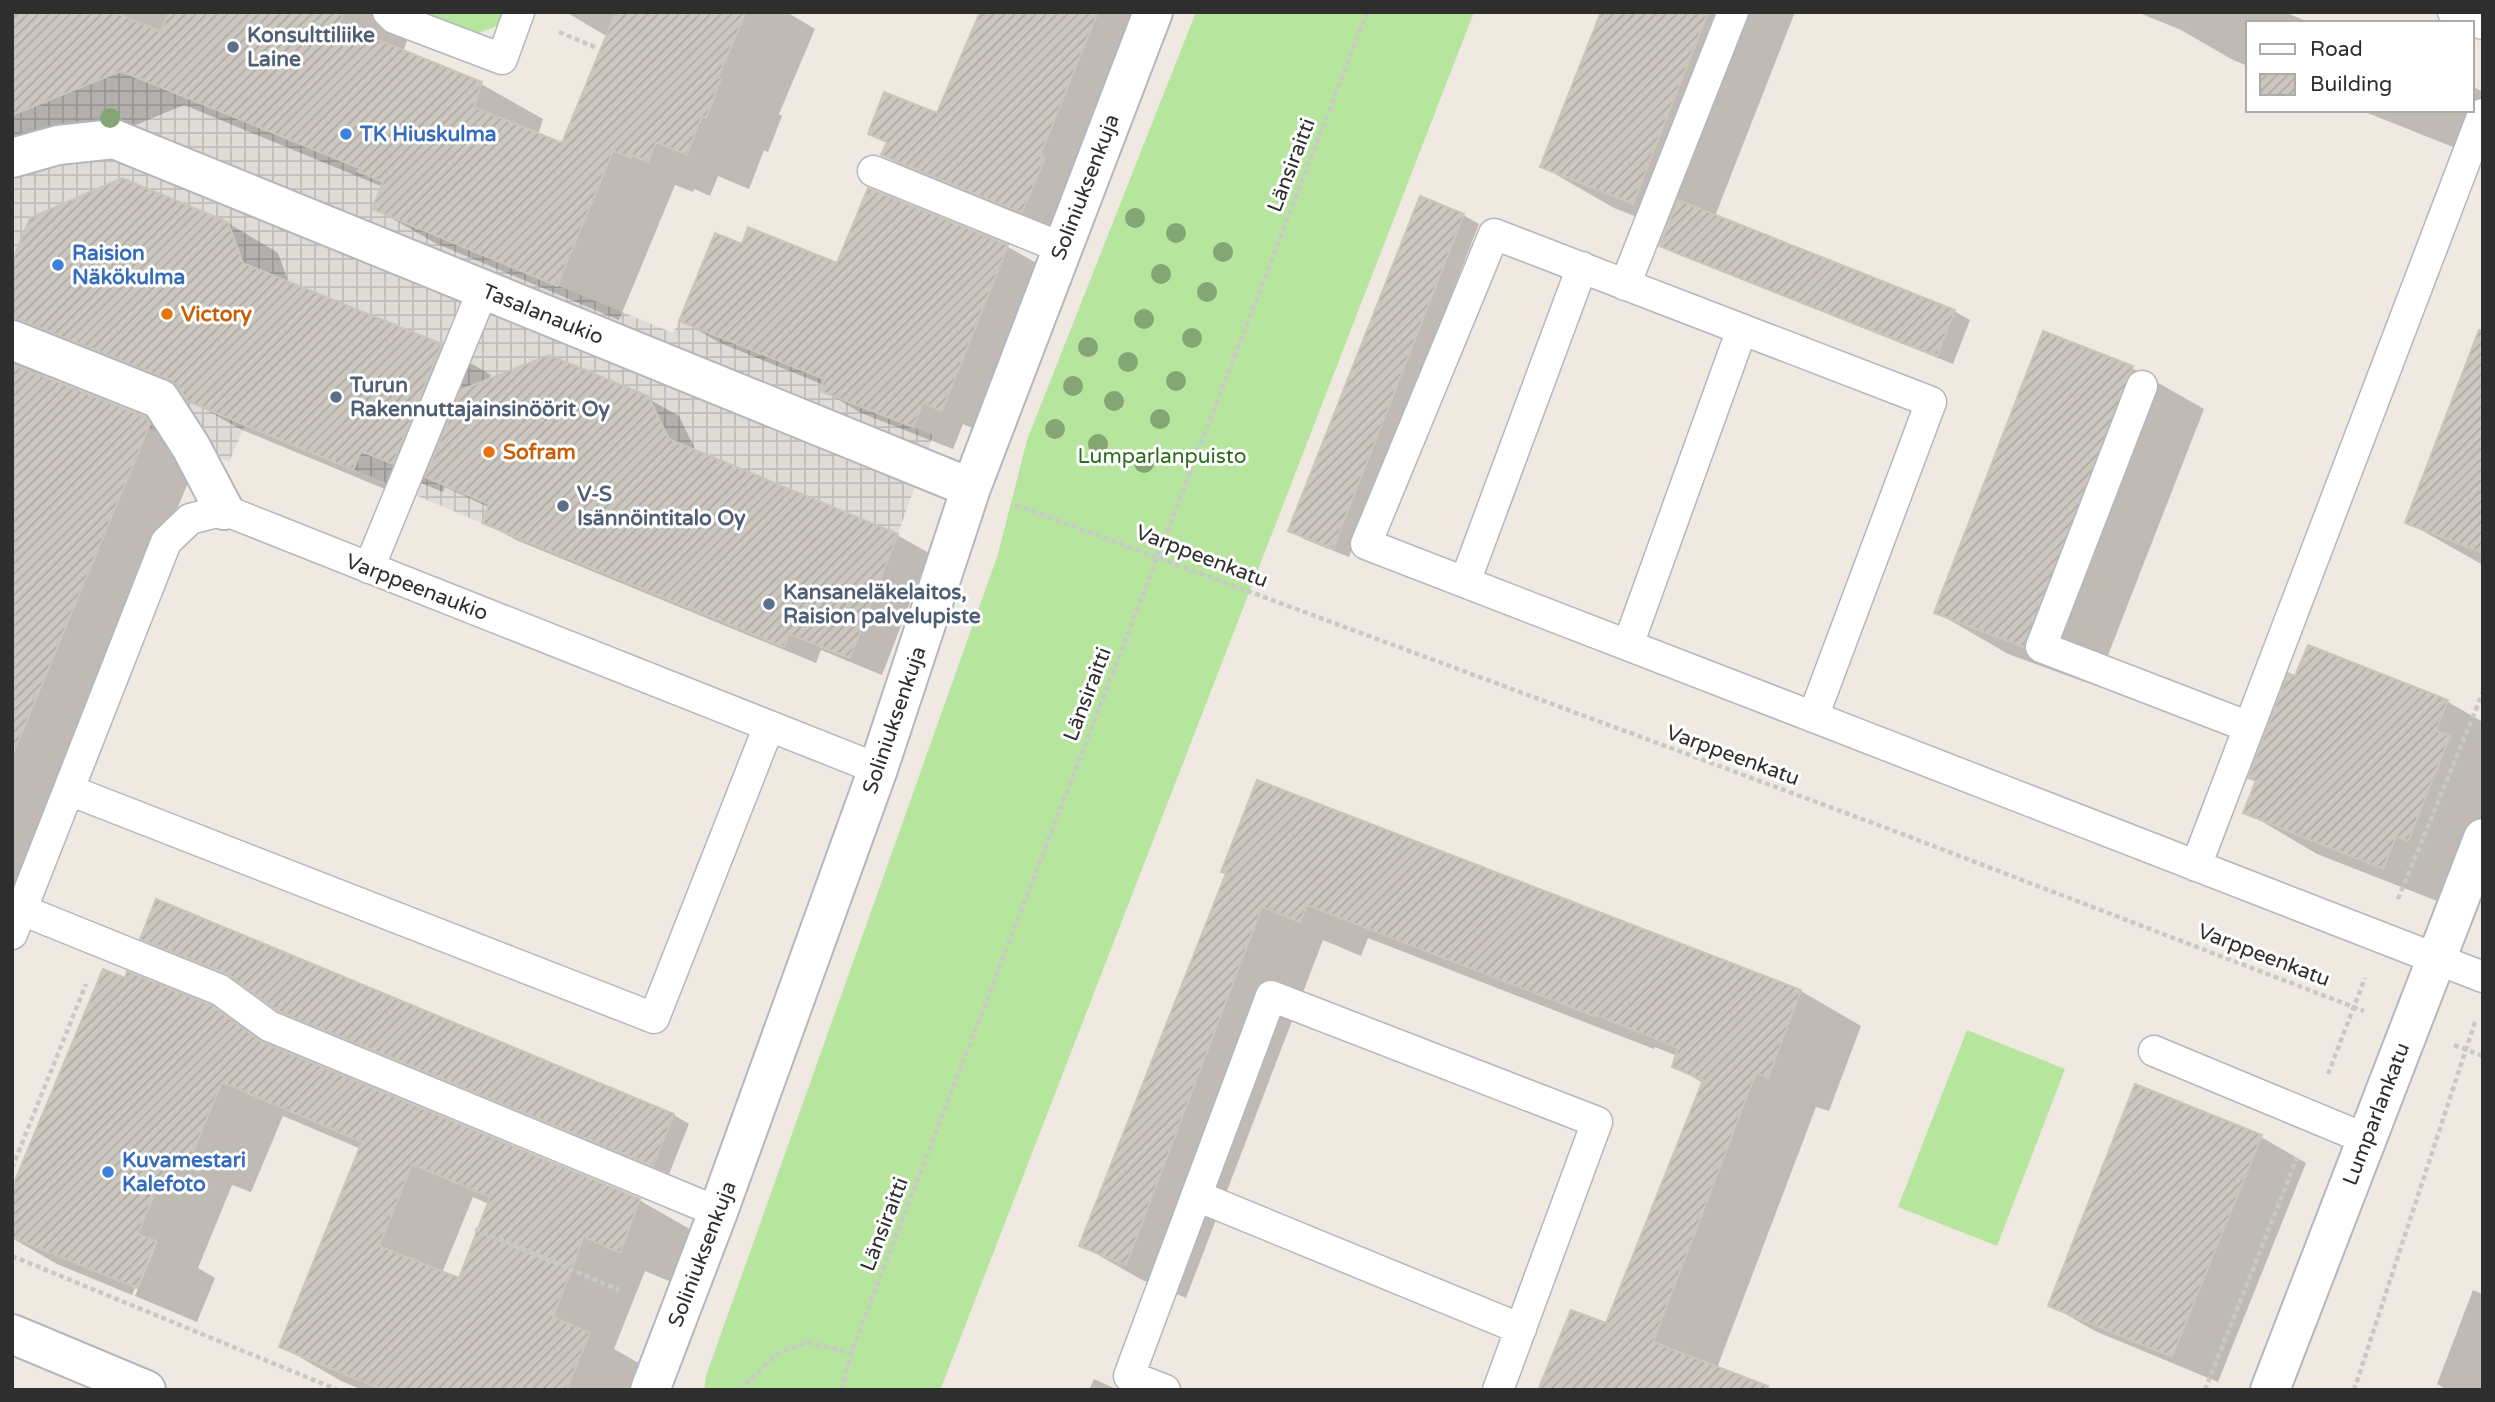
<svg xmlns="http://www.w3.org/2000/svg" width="2495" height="1402" font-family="'Varela Round',sans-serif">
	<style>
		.grass { fill: #b6e59e }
		.plaza { fill: url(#plaza-grid) }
		.shadow { fill: #0003; fill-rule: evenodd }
		.building { fill: url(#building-hatch); stroke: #cbc5ba; stroke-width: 2; fill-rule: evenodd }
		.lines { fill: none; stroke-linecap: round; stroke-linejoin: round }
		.lane-casing { stroke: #b4b7c1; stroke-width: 33 }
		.street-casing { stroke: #b4b7c1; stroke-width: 42 }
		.secondary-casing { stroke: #b4b7c1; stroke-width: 42 }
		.path { stroke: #c9c9c9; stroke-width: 4.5; stroke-dasharray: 5 3.5; stroke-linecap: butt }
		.lane { stroke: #fff; stroke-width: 30 }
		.street { stroke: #fff; stroke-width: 38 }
		.secondary { stroke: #fff; stroke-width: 38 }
		.tree { fill: #84a574 }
		.service-dot { fill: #5c6f8a; stroke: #fff; stroke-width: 2.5 }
		.shop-dot { fill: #3f7fe0; stroke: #fff; stroke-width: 2.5 }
		.food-dot { fill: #e8710a; stroke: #fff; stroke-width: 2.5 }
		.labels { text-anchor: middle; stroke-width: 6; stroke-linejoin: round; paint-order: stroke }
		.service-label { font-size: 21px; font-weight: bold; fill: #4e5e75; stroke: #fff; text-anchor: start }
		.shop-label { font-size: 21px; font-weight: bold; fill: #366cbe; stroke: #fff; text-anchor: start }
		.street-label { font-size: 21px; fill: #2e2e2e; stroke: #fff }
		.food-label { font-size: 21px; font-weight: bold; fill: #c56008; stroke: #fff; text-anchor: start }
		.park-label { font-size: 21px; fill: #2c6e1b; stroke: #fff }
	</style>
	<defs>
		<pattern id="plaza-grid" width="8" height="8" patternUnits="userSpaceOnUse" patternTransform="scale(1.75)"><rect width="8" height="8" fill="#dfdcd8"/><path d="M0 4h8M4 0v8" fill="none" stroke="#c0bdba"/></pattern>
		<pattern id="building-hatch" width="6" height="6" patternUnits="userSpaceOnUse" patternTransform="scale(1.75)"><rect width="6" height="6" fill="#cbc7bf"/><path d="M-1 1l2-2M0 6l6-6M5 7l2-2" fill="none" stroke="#afaba4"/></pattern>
	</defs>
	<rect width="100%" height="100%" fill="#efe9e1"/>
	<!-- grass -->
	<path class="grass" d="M414,12h91l-5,13 -30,11z
		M1196,12h278l-533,1376 3,2h-240l2,-14 292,-822 29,-114z
		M1967,1030l98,39 -68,177 -99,-39z"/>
	<!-- plaza -->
	<path class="plaza" d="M117,72l24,7 218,89 -1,4 25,10 -11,27 301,124 6,-12 145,58 -4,12 113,44 -35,99 -229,-95 -21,-43 -99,-41 -90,36 -35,85 67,25 -9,22 -129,-54 8,-18 32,13 48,-120 -198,-81 -15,-41 -106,-44 -92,40 -18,44v-147z
		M12,307l47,20 -7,19 193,79 -16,37 -217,-89z"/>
	<!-- shadow -->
	<path class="shadow" d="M12,12l108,5 2,-5h266l24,14 -9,26 78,32 62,35 -5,16 25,10 45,-108 -42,-25h224v2l25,15 -36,85 3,2 -14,36 -4,-2 -15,39 -31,-13 -8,20 -16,-7 -1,3 -18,-7 -56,135 -184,-77 -61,-35 9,-21 -199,-82 -123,51 -49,-20z
		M981,12h167l-85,223 -139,-57 -41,-23 5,-12 -18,-10 68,-18z
		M1603,12h192l-80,204 239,95 16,9 -17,44 -276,-110 -16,-9 7,-16 -54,-21 -71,-41z
		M2137,12h147l27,11h-63v43l-15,-6 -52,-30z
		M2472,86l11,6v67l-123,-49h112z
		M869,190l139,57 39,22 -65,163 -19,-8 -10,25 -92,-36 -39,-23 2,-5 -104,-42 -39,-23 62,-74 94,19z
		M1463,215l16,9 -130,333 -43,-17 -15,-9z
		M228,223l50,30 11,31 152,62 50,29 -3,6 159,17 32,18 18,37 200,82 32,18 -47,122 -61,-25 -5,13 -300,-123 -32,-18 6,-14 -45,-21 -2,5 -32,-13 -7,18 -164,-68 -51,-29 -5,-8 -112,-44 -30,12v17l103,41 51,30 4,6 -181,435 -7,-3v-619z
		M2483,326v239l-76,-43z
		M2132,368l72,41 -108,277 -88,-32 -72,-42z
		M2308,647l140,55 35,20v151l-28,35 -138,-54 -71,-42z
		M1258,782l543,209 60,35 -32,85 -13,-4 -99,261 55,22h-232l67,-64 96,-243 -29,-17 3,-10 -22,-9 -1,2 -286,-111 -7,18 -38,-16 -137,358 -44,-18 -61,-35 146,-372z
		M157,902l517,213 15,9 -20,50 -374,-155 -58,-40 -79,-32 -15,-9z
		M211,1007l61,36 18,13 349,144 61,35 -19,51 -36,-15 -31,78 35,20 -8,21h-278l-22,-9 -60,-35 80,-197 -78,-33 -32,76 -19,-7 -34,83 17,10 -18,44 -62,-26 22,-54h-3l-22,53 -75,-31 -45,-26v-45zM473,1197l16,7 -29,76 -18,-7z
		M2261,1137l45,26 -88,219 -123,-51 -45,-26z
		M2473,1290l10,4v96h-36l-10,-6z
		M1094,1379l20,9 4,2h-29z"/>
	<!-- building -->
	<path class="building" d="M12,12h102l47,20 8,-20h175l-5,12 143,58 -8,25 88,36 54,-131h130l-28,65 3,2 -15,39 -4,-2 -15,39 -31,-13 -8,20 -16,-7 -1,3 -18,-7 -56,135 -185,-77 11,-27 -26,-11 2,-3 -238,-97 -109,44z
		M980,12h118l-58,144 5,2 -23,55 -141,-58 6,-13 -19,-8 16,-42 53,21z
		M1601,12h107l-75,192 -93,-37z
		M122,178l106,44 15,41 199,81 -49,120 -32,-13 -8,19 -166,-69 -9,-14 -10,-8 -148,-59 -8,-1v-57l18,-44z
		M868,188l140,57 -66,166 -19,-8 -10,24 -93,-36 4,-12 -145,-58 36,-88 27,11 6,-17 89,36z
		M1420,196l44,18 -131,335 -45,-18z
		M1678,200l277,110 -18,46 -278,-110z
		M2479,330h4v223l-78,-30z
		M2043,331l90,35 -109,281 -90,-34z
		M549,355l99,41 21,43 229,95 -48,124 -61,-24 -5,13 -302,-124 7,-19 -64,-27 36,-87z
		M12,364l133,53 5,7 -137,330z
		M2308,645l140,55 -12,31 14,5 -42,105 -12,-5 -13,33 -140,-56 13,-32 -8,-3 40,-105 7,3z
		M1257,780l544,210 -33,88 -12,-5 -103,269 115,44 -1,4h-229l33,-80 35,13 97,-243 -31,-13 6,-19 -84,-34v2l-287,-111 -7,17 -38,-15 -136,358 -47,-19 147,-373 -5,-1z
		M156,899l518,215 -21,52 -375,-155 -51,-37 -87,-35z
		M103,969l22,9 2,-7 84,34 51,37 378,157 -20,54 -36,-16 -31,80 37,16 -24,57h-183l-104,-43 83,-205 -140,-60 -32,77 -18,-7 -34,82 18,7 -19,47 -125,-51v-49zM412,1164l78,33 -31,81 -80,-32z
		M2135,1084l127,51 -90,222 -124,-51z"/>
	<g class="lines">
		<!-- lane casing -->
		<g class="lane-casing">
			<path id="lane" d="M388,12l6,6 108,41 17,-47
				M2453,12l30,12
				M873,171l189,77
				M1625,285l108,-273
				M2142,386l-101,261 208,80
				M369,568l114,-278
				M1465,582l117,-315
				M1628,645l114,-316
				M1813,717l118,-315 -437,-168 -128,310c373,143 744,289 1117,433
				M69,790l585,228 115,-292
				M2196,866l287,-752
				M22,910l198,80 49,36 449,186
				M12,934l154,-392 24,-23 34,-9 654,259
				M2154,1051l212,88
				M1197,1196l324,133
				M1165,1390l-36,-14 142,-380 326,126 -99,268"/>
		</g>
		<!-- street casing -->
		<g class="street-casing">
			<path id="street" d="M12,158l46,-13 56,-6 857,349
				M12,340l148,59 31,48 33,63
				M12,906l10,4
				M650,1390l68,-178 160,-443 93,-281 182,-476
				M2270,1390l213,-552"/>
		</g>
		<!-- secondary casing -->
		<g class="secondary-casing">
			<path id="secondary" d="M12,1334l134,56"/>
		</g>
		<!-- path -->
		<path class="path" d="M559,32l38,16
			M1016,505l873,324 475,182
			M2398,899l85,-207
			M2454,1045l29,11
			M2328,1074l37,-96
			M12,1168l74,-184
			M475,1229l144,61
			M12,1256l326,134
			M739,1390l38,-36 29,-12 45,11
			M842,1390l9,-37 516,-1341
			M2205,1390l92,-232
			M2354,1390l121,-368"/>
		<!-- lane -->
		<use href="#lane" class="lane"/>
		<!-- street -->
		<use href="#street" class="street"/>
		<!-- secondary -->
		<use href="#secondary" class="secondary"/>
	</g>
	<!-- trees -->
	<g class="tree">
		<circle cx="110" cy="118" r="10"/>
		<circle cx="1135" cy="218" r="10"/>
		<circle cx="1176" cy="233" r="10"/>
		<circle cx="1223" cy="252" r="10"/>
		<circle cx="1161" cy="274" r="10"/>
		<circle cx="1207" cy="292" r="10"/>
		<circle cx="1144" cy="319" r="10"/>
		<circle cx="1192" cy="338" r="10"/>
		<circle cx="1088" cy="347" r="10"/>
		<circle cx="1128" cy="362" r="10"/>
		<circle cx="1176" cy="381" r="10"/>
		<circle cx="1073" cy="386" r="10"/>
		<circle cx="1114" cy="401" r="10"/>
		<circle cx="1160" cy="419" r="10"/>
		<circle cx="1055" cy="429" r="10"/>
		<circle cx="1098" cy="444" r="10"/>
		<circle cx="1144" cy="463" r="10"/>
	</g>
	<!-- markers -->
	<g class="service-dot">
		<circle cx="233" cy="47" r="7"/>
		<circle cx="336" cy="397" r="7"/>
		<circle cx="563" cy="506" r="7"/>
		<circle cx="769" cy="604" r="7"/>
	</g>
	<g class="shop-dot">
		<circle cx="346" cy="134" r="7"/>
		<circle cx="58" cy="265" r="7"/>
		<circle cx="108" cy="1172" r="7"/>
	</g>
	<g class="food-dot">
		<circle cx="167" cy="314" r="7"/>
		<circle cx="489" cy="452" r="7"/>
	</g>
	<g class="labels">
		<!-- service labels -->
		<g class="service-label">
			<text x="247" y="42">Konsulttiliike<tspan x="247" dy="24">Laine</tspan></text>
			<text x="350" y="392">Turun<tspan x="350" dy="24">Rakennuttajainsinöörit Oy</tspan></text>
			<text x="577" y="501">V-S<tspan x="577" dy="24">Isännöintitalo Oy</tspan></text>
			<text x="783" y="599">Kansaneläkelaitos,<tspan x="783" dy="24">Raision palvelupiste</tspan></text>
		</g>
		<!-- shop labels -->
		<g class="shop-label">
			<text x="360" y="141">TK Hiuskulma</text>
			<text x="72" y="260">Raision<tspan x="72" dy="24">Näkökulma</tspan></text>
			<text x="122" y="1167">Kuvamestari<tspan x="122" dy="24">Kalefoto</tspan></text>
		</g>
		<!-- street labels -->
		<g class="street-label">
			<text transform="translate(1291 165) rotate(-69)" y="7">Länsiraitti</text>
			<text transform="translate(1085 187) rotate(-69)" y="7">Soliniuksenkuja</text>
			<text transform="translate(543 314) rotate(22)" y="7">Tasalanaukio</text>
			<text transform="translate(1202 556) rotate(21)" y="7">Varppeenkatu</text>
			<text transform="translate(417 587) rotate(21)" y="7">Varppeenaukio</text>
			<text transform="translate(1087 694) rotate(-69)" y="7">Länsiraitti</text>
			<text transform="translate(894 720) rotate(-71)" y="7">Soliniuksenkuja</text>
			<text transform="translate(1733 755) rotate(20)" y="7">Varppeenkatu</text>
			<text transform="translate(2264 955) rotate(21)" y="7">Varppeenkatu</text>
			<text transform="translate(2376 1114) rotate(-69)" y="7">Lumparlankatu</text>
			<text transform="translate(884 1224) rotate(-69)" y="7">Länsiraitti</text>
			<text transform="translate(702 1254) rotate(-69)" y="7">Soliniuksenkuja</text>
		</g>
		<!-- food labels -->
		<g class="food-label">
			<text x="181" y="321">Victory</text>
			<text x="503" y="459">Sofram</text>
		</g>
		<!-- park labels -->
		<g class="park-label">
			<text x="1162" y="463">Lumparlanpuisto</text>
		</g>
	</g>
	<!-- border -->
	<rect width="2495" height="1402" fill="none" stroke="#2e2e2e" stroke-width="28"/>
	<!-- legend -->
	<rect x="2246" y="21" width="228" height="91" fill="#ffffff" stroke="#ababab" stroke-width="2"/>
	<rect x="2260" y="44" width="35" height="10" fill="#ffffff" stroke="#ababab" stroke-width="2"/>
	<text x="2310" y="56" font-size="21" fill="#2e2e2e">Road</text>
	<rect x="2260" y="74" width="35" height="21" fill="url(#building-hatch)" stroke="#ababab" stroke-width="2"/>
	<text x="2310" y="91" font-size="21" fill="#2e2e2e">Building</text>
</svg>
